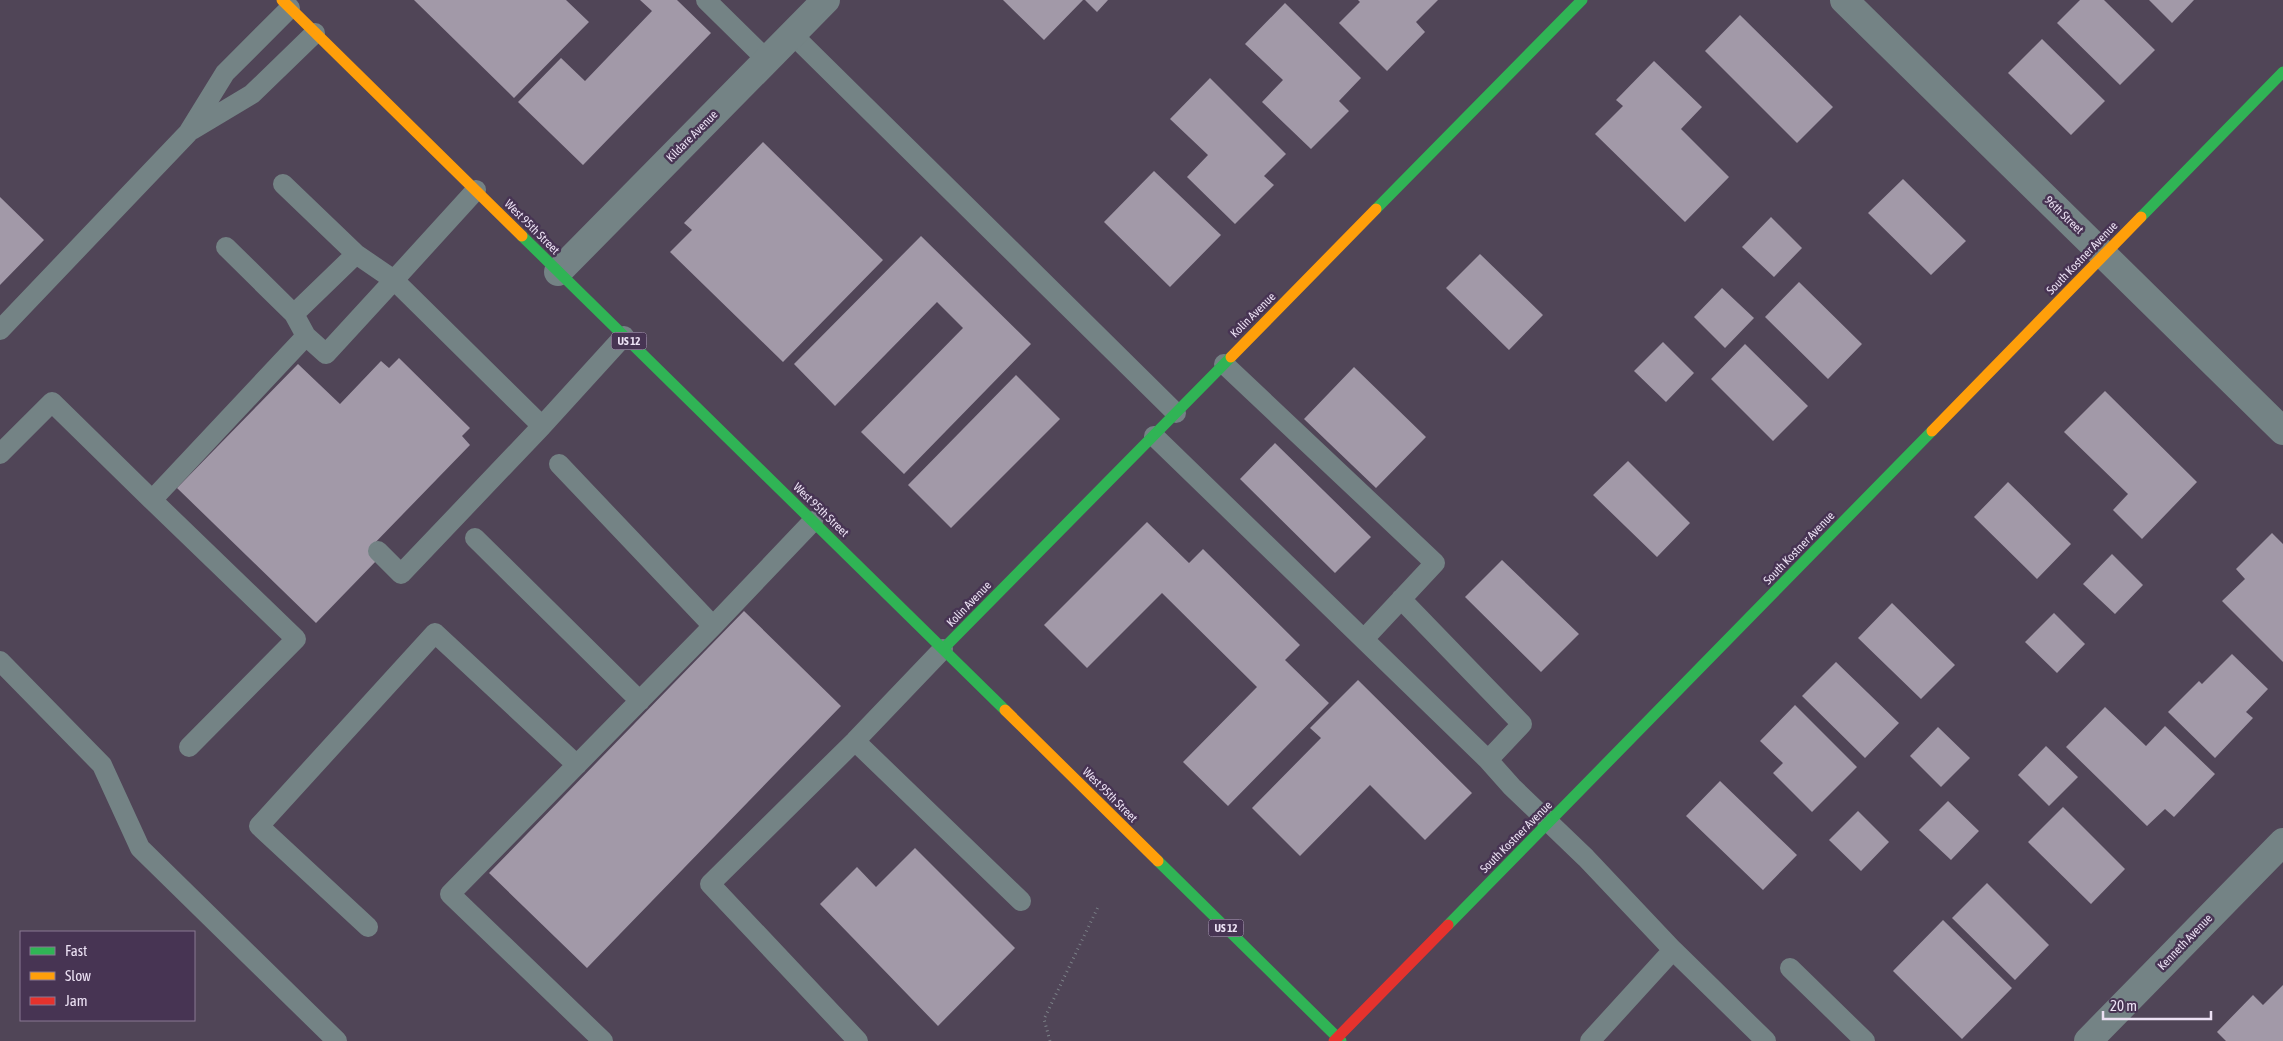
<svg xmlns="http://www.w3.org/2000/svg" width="2283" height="1041" font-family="'Asap Condensed',sans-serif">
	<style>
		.building { fill: #a299a8 }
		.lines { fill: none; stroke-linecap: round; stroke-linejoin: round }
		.path { stroke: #7d848a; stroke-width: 3; stroke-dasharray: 1 4; stroke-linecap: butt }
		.lane { stroke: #748385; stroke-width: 20 }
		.street { stroke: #748385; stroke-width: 28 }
		.fast { stroke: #30b455; stroke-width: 11 }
		.slow { stroke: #ff9f0a; stroke-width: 11 }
		.jam { stroke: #e5322d; stroke-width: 11 }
		.labels { text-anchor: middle; stroke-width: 5; stroke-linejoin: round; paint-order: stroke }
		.shield { fill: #473453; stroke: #baadc4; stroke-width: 1 }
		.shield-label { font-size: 11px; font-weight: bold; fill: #ece1f4 }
		.street-label { font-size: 12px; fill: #ece1f4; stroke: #473453 }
	</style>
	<rect width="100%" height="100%" fill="#504557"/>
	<!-- building -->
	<path class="building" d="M414,0h152l23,22 -75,76z
		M640,0h37l34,33 -128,132 -65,-63 43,-44 24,23 67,-70z
		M1003,0h80l-39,40z
		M1085,0h23l-11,12z
		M1358,0h80l-22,22 9,10 -38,39 -48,-48 21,-21z
		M2080,0h24l51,50 -35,35 -63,-62z
		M2149,0h45l-22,23z
		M1285,3l76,75 -22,23 10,10 -38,38 -49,-47 21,-22 -38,-36z
		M1740,15l93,92 -36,36 -92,-92z
		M2042,39l63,62 -34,34 -63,-62z
		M1654,61l48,46 -21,22 48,48 -44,45 -90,-88 28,-28 -7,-6z
		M1210,78l76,76 -22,22 10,9 -39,39 -48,-47 21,-22 -38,-36z
		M763,142l120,118 -100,102 -113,-110 22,-22 -8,-7z
		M1154,171l67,64 -51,52 -66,-65z
		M1903,179l63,62 -35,34 -63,-62z
		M0,197l44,43 -44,45z
		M1771,217l31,31 -28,29 -32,-30z
		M921,236l110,108 -127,130 -43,-42 102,-104 -26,-26 -102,104 -41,-42z
		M1480,254l63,61 -34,35 -63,-62z
		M1799,282l63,62 -34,35 -63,-62z
		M1722,288l32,30 -29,30 -31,-31z
		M1663,342l31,31 -28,29 -32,-31z
		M1745,344l63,62 -35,35 -62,-62z
		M399,358l71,70 -8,8 8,9 -101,104 9,10 -62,64 -139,-135 121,-124 42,40 41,-43 8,7z
		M1354,367l72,70 -50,51 -72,-69z
		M1016,375l44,44 -109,109 -43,-43z
		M2105,391l92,91 -55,57 -29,-29 15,-16 -64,-62z
		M1275,443l96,94 -36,36 -95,-94z
		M1628,461l62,62 -33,34 -64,-62z
		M2008,482l63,62 -34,35 -63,-62z
		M1147,522l42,41 14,-14 97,96 -15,15 44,43 -101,103 -45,-44 74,-75 -95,-94 -75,75 -43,-43z
		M2272,533l11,11v118l-61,-61 23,-22 -9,-10z
		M2112,554l31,31 -28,29 -32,-30z
		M1502,560l77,74 -38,38 -76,-75z
		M1892,603l63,62 -34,34 -63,-61z
		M744,611l97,95 -254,262 -98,-95z
		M2054,613l31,31 -28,29 -32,-31z
		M2232,654l36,35 -22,23 7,6 -38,40 -47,-46 31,-31 3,3z
		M1836,662l63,61 -34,35 -63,-62z
		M1358,680l114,113 -47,47 -55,-55 -70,71 -48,-48 69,-70 -11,-10z
		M1795,705l62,62 -45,45 -39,-39 10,-10 -23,-22z
		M2105,707l41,39 19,-20 50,48 -41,43 -9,-8 -18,17 -81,-79z
		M1938,727l32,31 -29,29 -31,-31z
		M2046,746l32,31 -29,29 -31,-31z
		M1720,781l77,74 -34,35 -77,-74z
		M1948,801l31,30 -28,29 -32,-30z
		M2063,807l62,62 -34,35 -63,-62z
		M1858,811l31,31 -28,29 -32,-31z
		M915,848l100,100 -77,78 -118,-122 37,-37 19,20z
		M1987,883l62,62 -34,35 -63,-62z
		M1943,920l69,68 -50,51 -69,-68z
		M2283,985v56h-57l-9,-9 36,-37 10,10z"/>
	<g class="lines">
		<!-- path -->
		<path class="path" d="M1050,1041l-6,-22 55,-114"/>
		<!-- lane -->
		<path class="lane" d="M706,0l61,60
			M792,34l384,379
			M192,130l60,-36 63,-61
			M283,184l73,70 -62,60 12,22
			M476,190l-82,90 148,146 82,-90
			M226,247l68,67
			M0,330l188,-197 37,-60 65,-65
			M1224,364l211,199 -71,76
			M1154,436l334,324 24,27 74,71 87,92 93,91
			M0,454l52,-52 100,98
			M559,464l154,162
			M475,538l165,163
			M378,551l23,23 141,-148
			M1401,599l121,125 -34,36
			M0,661l102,104 38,83 197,193
			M855,741l166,160
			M189,747l107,-108 -144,-139 154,-164 20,18 68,-74 -38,-26
			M368,927l-109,-101 176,-193 142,132
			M1790,968l75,73
			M603,1041l-153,-147 263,-268 100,-105
			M858,1041l-148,-157 145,-143 88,-92
			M1590,1041l83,-91"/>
		<!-- street -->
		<path class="street" d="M1844,0l439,431
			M558,272l268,-272
			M2088,1041l195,-199"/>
		<!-- fast -->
		<path class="fast" d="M1376,209l206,-209
			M2141,217l142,-145
			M522,236l483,474
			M943,649l288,-292
			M1158,861l183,180
			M1448,925l484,-494"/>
		<!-- slow -->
		<path class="slow" d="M282,0l240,236
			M1231,357l145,-148
			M1932,431l209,-214
			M1005,710l153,151"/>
		<!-- jam -->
		<path class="jam" d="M1334,1041l114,-116"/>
	</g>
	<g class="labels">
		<!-- shield labels -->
		<g class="shield">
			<rect x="611.5" y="332.5" width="35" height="17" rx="4"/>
			<rect x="1208.5" y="919.5" width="35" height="17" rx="4"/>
		</g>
		<g class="shield-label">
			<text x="629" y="345">US 12</text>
			<text x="1226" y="932">US 12</text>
		</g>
		<!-- street labels -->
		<g class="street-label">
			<text transform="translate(692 136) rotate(-45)" y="4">Kildare Avenue</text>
			<text transform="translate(2064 215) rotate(44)" y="4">96th Street</text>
			<text transform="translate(532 227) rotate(45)" y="4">West 95th Street</text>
			<text transform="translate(2082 258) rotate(-46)" y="4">South Kostner Avenue</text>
			<text transform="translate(1253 315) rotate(-45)" y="4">Kolin Avenue</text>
			<text transform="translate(821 510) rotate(44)" y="4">West 95th Street</text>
			<text transform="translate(1799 548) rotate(-46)" y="4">South Kostner Avenue</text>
			<text transform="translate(969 604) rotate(-46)" y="4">Kolin Avenue</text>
			<text transform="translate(1110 795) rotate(45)" y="4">West 95th Street</text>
			<text transform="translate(1516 837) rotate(-45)" y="4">South Kostner Avenue</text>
			<text transform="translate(2185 942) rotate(-46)" y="4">Kenneth Avenue</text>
		</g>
	</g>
	<!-- legend -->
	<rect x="20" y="931" width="175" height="90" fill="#473453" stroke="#897993"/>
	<rect x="30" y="947" width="25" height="8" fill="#30b455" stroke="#897993"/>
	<text x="65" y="956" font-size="15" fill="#ece1f4">Fast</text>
	<rect x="30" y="972" width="25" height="8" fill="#ff9f0a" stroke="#897993"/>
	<text x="65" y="981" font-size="15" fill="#ece1f4">Slow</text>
	<rect x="30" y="997" width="25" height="8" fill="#e5322d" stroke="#897993"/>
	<text x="65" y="1006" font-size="15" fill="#ece1f4">Jam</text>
	<!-- scale -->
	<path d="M2103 1011v8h108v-8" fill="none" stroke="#ece1f4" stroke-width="2.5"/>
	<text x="2110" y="1011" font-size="15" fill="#ece1f4" stroke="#473453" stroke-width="4" paint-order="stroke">20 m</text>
</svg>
